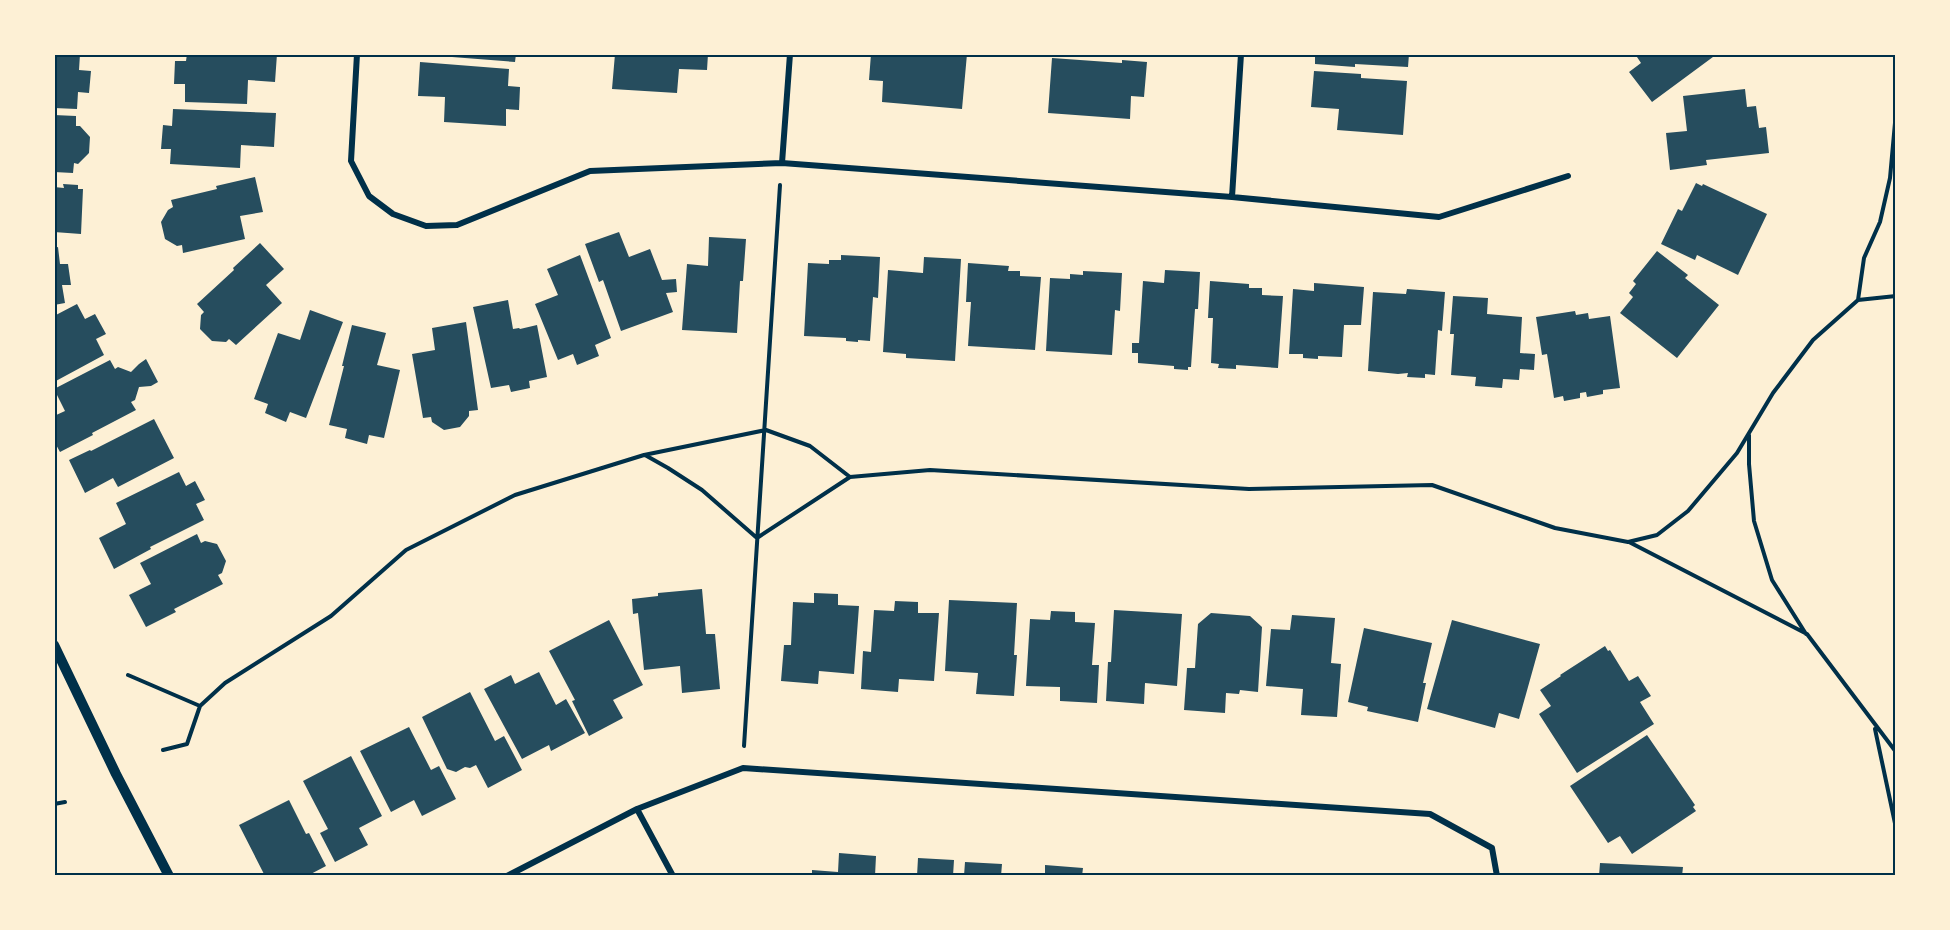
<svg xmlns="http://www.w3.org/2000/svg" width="1950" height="930" font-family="'Nunito Sans',sans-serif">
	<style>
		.building { fill: #264d5e }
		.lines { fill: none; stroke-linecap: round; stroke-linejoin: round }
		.path { stroke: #003049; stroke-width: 4 }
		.minor { stroke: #003049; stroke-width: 6 }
		.tertiary { stroke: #003049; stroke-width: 10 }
		.neatline { fill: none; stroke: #003049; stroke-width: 2 }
	</style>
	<rect width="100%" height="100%" fill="#fdf0d5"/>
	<!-- building -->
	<path class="building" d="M54,54h26l-1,16 12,1 -2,22 -11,-1 -1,17 -23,-1z
		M187,54h90l-2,28 -27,-2 -1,24 -62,-2v-18h-11l1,-23h11z
		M452,54h64l-1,8 -63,-5z
		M615,54h93l-1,16 -28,-1 -2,24 -65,-4z
		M871,54h96l-5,55 -80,-7 1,-21 -14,-1z
		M1315,54h94l-1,13 -53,-3v3l-40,-3z
		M1635,54h82l-65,48 -23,-30 12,-9z
		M1052,58l70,5v-3l25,2 -3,35 -13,-1 -1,23 -82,-6z
		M420,62l89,7 -1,17 12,1 -1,23 -13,-1v17l-62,-4 1,-25 -27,-1z
		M1314,71l47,3v4l46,3 -4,54 -66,-5 2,-21 -28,-2z
		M1745,89l2,18 9,-1 3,22 7,-1 3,26 -63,7 1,5 -37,5 -4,-37 21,-2 -4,-35z
		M173,109l103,4 -2,34 -33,-2 -1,23 -70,-4 1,-15h-10l2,-24 9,1z
		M54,115l22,1v10h4l10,11 -1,16 -11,11 -4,-1 -1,10 -19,-1z
		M255,177l8,35 -23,4 5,23 -62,14 -1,-8 -5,1 -12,-7 -4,-17 7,-12 5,-3 -2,-7 46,-11 -1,-3z
		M1696,183l6,3 1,-2 64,30 -29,61 -41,-20 -2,5 -34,-16 17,-35 4,2z
		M63,184l15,1v4h5l-2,45 -27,-2v-45l10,1z
		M619,232l10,25 21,-8 12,31 14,-1 1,13 -11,1 7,19 -52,19 -18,-51 -4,2 -14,-38z
		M709,237l37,2 -3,42h-3l-3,52 -55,-3 5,-66 21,2z
		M260,243l24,26 -18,16 16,18 -46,42 -7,-6 -3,3 -14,-1 -12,-12 1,-14 3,-3 -7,-8 37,-34 -1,-2z
		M58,247l2,17h8l3,21h-9l3,18 -11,2v-57z
		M1657,251l31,24 -3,3 34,27 -42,53 -57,-45 13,-16 -4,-4 7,-9 -3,-3z
		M580,255l31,83 -16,7 4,11 -22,9 -4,-11 -15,6 -23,-56 23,-9 -11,-26z
		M841,255l39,2 -2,41 -5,-1 -3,44 -12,-1v2l-12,-1v-3l-42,-2 4,-73 21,1v-4h12z
		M924,257l37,2 -6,102 -49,-3v-4l-23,-2 5,-82 35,3z
		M968,263l41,3 -1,5h12v5l21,1 -6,73 -67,-4 3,-44h-5z
		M1165,270l35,2 -2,37h-3l-4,58h-3v3l-14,-1v-3l-36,-3v-10h-6v-10h7l4,-62 21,2z
		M1083,271l39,2 -2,38 -5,-1 -3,45 -66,-4 4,-73 20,1v-5l13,1z
		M1210,281l39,3v4h13v7l21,1 -5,72 -42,-3v4l-18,-1 1,-4 -8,-1 2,-45h-5z
		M1314,283l50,4 -3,38h-17l-2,32 -24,-1v3l-15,-1v-4h-14l4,-65 21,2z
		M1407,289l38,3 -3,39 -4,-1 -3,45 -10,-1v4l-18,-1 1,-4 -10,1 -30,-3 5,-79 33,2z
		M1453,296l35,2 -1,16 35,3 -2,36 15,1 -1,16 -14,-1 -1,11 -16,-1 -1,9 -27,-2 1,-9 -25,-2 3,-41h-4z
		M508,300l5,29 6,-1 1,1 17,-4 10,52 -18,4 1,7 -19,4 -2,-7 -18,3 -18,-81z
		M77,304l8,15 10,-5 11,20 -10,5 8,16 -50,27v-66z
		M310,310l33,12 -37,96 -16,-6 -4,10 -21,-9 3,-9 -14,-5 24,-66 22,7z
		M1575,311l1,4 12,-2 1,6 21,-3 10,72 -17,2v4l-16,3 -1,-5 -6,1v5l-16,3 -1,-5 -9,2 -7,-44 -5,1 -6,-38z
		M466,322l12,88 -9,1v5l-9,11 -16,3 -12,-8 -1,-5 -8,1 -11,-64 23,-4 -3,-22z
		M352,325l34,8 -9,32 23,5 -16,68 -15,-3 -2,9 -22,-6 2,-9 -18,-4 15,-59h-2z
		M146,359l12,23 -7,4 -12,1 -4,13 -4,2 5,8 -44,23 1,2 -33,17 -6,-11v-25l11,-5 -11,-22 56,-29 5,9 3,-2 13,5 8,-8z
		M154,419l20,39 -56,29 -5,-9 -28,15 -16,-33 21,-10 1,1z
		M179,472l7,14 9,-5 10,19 -9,4 8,16 -54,27 1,2 -37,20 -15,-31 27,-14 -10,-21z
		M197,534l4,9 4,-2 12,3 9,17 -4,12 -4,2 5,9 -49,25 2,3 -30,15 -17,-32 22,-11 -11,-21z
		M702,589l4,45h9l5,55 -38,4 -2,-27 -36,4 -6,-57 -5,1 -1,-15 26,-3v-3z
		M814,593l24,1v11l21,1 -5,68 -35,-3 -1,13 -37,-3 3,-36h7l2,-43 21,1z
		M949,600l68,3 -3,52h3l-3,41 -38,-2 2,-21 -33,-2z
		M895,601l23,1v11h21l-5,68 -35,-2 -1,13 -37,-3 2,-38 8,1 3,-42 20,1z
		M1114,610l68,4 -5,72 -32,-3 -1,21 -38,-3 2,-39h3z
		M1051,611l24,1v10l20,1 -3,42h7l-2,38 -37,-2v-14l-34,-1 4,-67 20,1z
		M1211,613l39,3 12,11 -4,65 -18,-2 -1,4 -13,-1 -1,20 -41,-3 3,-42h8l3,-44z
		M1292,615l43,3 -4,45 10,1 -4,53 -36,-2 2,-26 -37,-3 5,-57 19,1z
		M609,620l34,65 -30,15 10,18 -34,18 -17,-35 3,-1 -26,-49z
		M1452,620l88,24 -21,75 -20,-6 -4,15 -68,-19z
		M1364,628l68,15 -9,40h3l-8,39 -51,-11 1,-4 -20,-5z
		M1605,646l3,5 2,-1 19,31 9,-5 13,20 -11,6 14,22 -77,49 -38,-59 12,-8 -11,-16 21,-14 -1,-1z
		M539,672l17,33 10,-6 19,34 -34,18 -2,-6 -27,14 -38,-70 27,-14 4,9z
		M470,692l25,49 9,-5 18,34 -34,18 -12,-23 -6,3 -5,-1 -9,5 -9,-3 -25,-52z
		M409,727l22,43 8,-4 17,33 -34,17 -8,-16 -23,12 -31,-61z
		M1647,735l48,70 -2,2 3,4 -64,43 -12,-18 -12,7 -38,-57z
		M351,756l31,60 -23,12 9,17 -33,17 -15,-29 8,-4 -25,-48z
		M289,800l17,34 3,-1 17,33 -19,10h-6l-2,-3 -6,3h-28l-26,-51z
		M839,853l37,3 -1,20h-63v-6l26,2z
		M918,858l36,2 -1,16h-36z
		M965,862l37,2 -1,12h-37z
		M1600,863l83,4 -1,9h-83z
		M1045,865l38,3 -1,8h-37z"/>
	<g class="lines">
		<!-- path -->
		<path class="path" d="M1858,300l6,-42 16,-36 10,-44 6,-66
			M1749,435v29l5,57 18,59 34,54
			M645,455l23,13 34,22 55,48 93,-61
			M1629,542l178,92 89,118
			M128,675l72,31
			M1875,729l21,99
			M744,746l36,-561
			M163,750l24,-6 13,-38 25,-23 106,-67 75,-66 109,-55 129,-40 122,-25 44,16 40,31 80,-7 319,19 183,-4 123,43 73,14 29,-7 31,-24 49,-58 36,-60 40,-53 45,-40 38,-4
			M54,804l11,-2"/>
		<!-- minor -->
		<path class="minor" d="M357,54l-6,107 18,35 24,18 33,12 31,-1 133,-54 192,-8 450,34 207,20 129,-41
			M782,163l8,-109
			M1232,197l9,-143
			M637,809l36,67
			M507,876l130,-67 106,-41 687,46 62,34 5,28"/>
		<!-- tertiary -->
		<path class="tertiary" d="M54,645l62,129 53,102"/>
	</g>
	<!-- border -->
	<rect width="1950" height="930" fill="none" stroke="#fdf0d5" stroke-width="111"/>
	<rect x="56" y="56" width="1838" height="818" class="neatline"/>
</svg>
